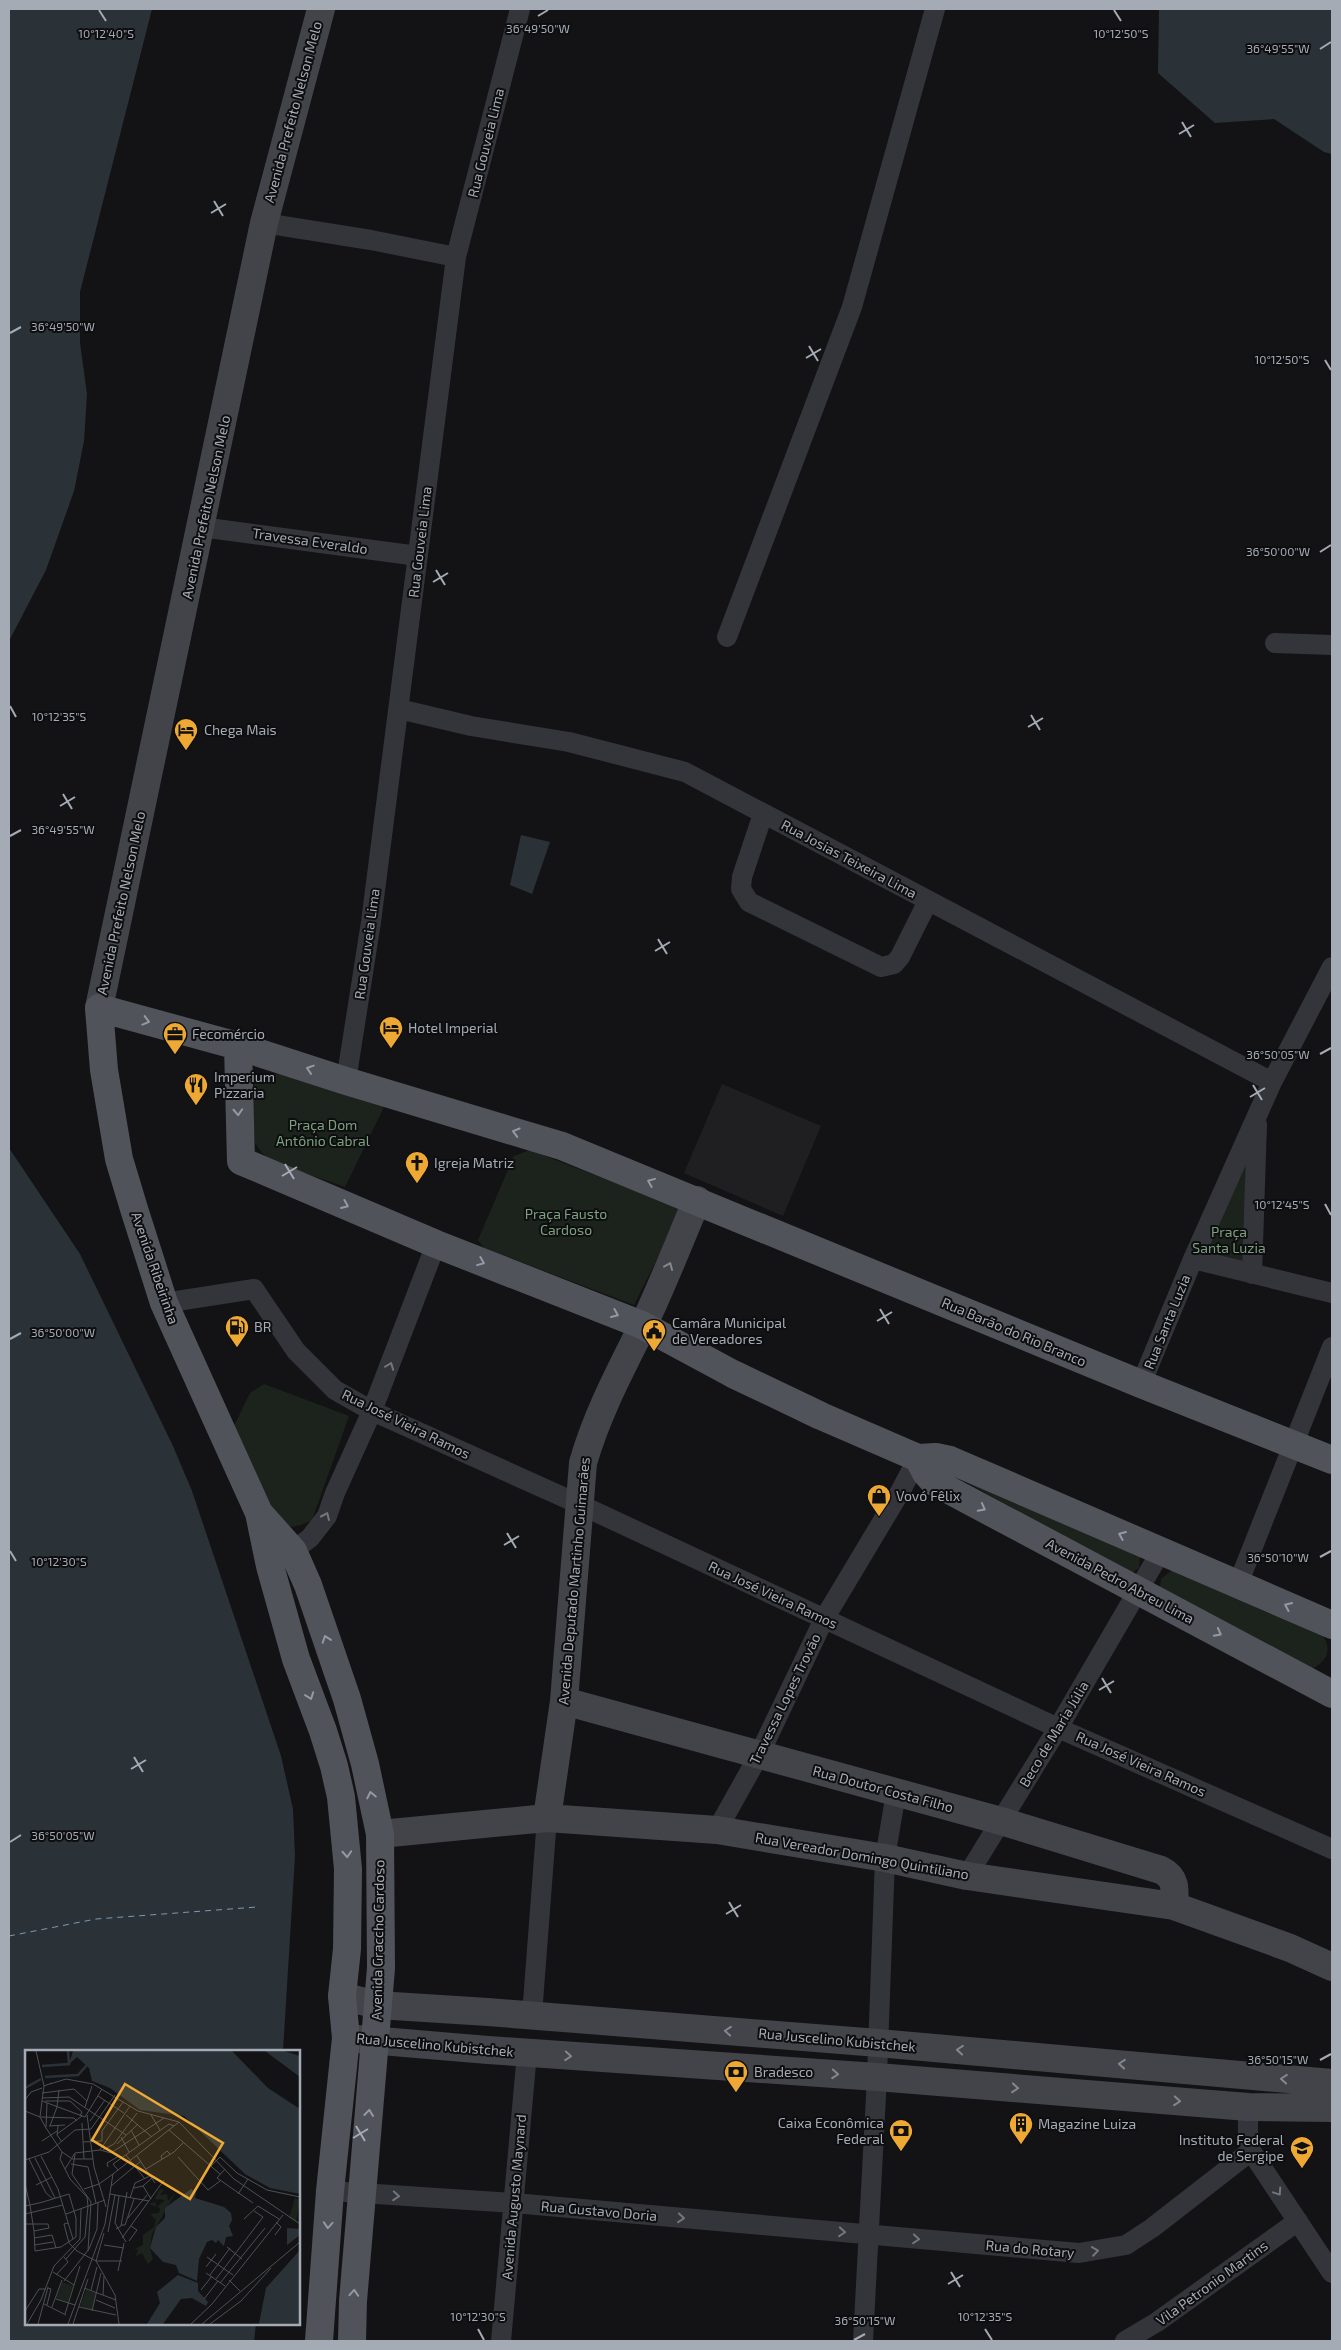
<svg xmlns="http://www.w3.org/2000/svg" width="1341" height="2350" font-family="'Exo 2',sans-serif">
	<style>
		.built { fill: #1f1f22 }
		.park { fill: #1c231c }
		.water { fill: #2a3238 }
		.lines { fill: none; stroke-linecap: round; stroke-linejoin: round }
		.ferry { stroke: #7d99b0; stroke-width: 1; stroke-dasharray: 6 5; stroke-linecap: butt }
		.street { stroke: #34353a; stroke-width: 20 }
		.secondary { stroke: #42444a; stroke-width: 28 }
		.primary { stroke: #505359; stroke-width: 28 }
		.oneway { stroke: #9499a3 }
		.oneway2 { stroke: #828790 }
		.oneway3 { stroke: #72767e }
		.ticks { fill: none; stroke: #a5abb5; stroke-width: 2 }
		.labels { text-anchor: middle; stroke-width: 4; stroke-linejoin: round; paint-order: stroke }
		.street-label { font-size: 14px; fill: #a5abb5; stroke: #0e0e10 }
		.poi-label { font-size: 14px; fill: #a5abb5; stroke: #0e0e10; text-anchor: start }
		.park-label { font-size: 14px; fill: #7ca07e; stroke: #0e0e10 }
		.inset-river { fill: none; stroke: #2a3238; stroke-width: 2.5 }
		.inset-road { fill: none; stroke: #4d5055; stroke-width: 1 }
		.view { fill: #eda933; fill-opacity: 0.15; stroke: #eda933; stroke-width: 2.5 }
		.inset-edge { fill: none; stroke: #a5abb5; stroke-width: 2.5 }
		.ticks-label { font-size: 12px; text-anchor: middle; fill: #a5abb5; stroke: #0e0e10; stroke-width: 4; stroke-linejoin: round; paint-order: stroke }
	</style>
	<rect width="100%" height="100%" fill="#131315"/>
	<!-- built -->
	<path class="built" d="M722,1084l99,42 -38,90 -99,-43z"/>
	<!-- park -->
	<path class="park" d="M266,1074h14l104,33 -39,80 -72,-25 -11,-9 -7,-10 -3,-49 3,-12z
		M1250,1146l-5,117 -41,-10z
		M530,1150l152,59 -48,96 -150,-57 -6,-8 36,-84z
		M264,1384l85,32 -37,104 -11,5 -10,2 -17,-11 -40,-90 16,-33z
		M926,1459l214,97 -1,12 -10,7z
		M1173,1569l148,64c14,18 4,31 -14,38l-144,-77 -3,-7 1,-8z"/>
	<!-- water -->
	<path class="water" d="M9,9h143l-72,283v51l7,51 -3,47 -10,50 -28,79 -37,71z
		M1159,9h173v145l-8,-2 -50,-33 -59,4 -57,-50z
		M521,835l29,7 -18,52 -22,-9z
		M9,1148l71,106 93,192 19,45 89,265 12,53 2,47 -12,195h-257v273h230l-2,17h-245z"/>
	<g class="lines">
		<!-- ferry -->
		<path class="ferry" d="M9,1936l87,-17 161,-12"/>
		<!-- street -->
		<path class="street" d="M264,223l107,17 85,17
			M201,527l217,29
			M727,637l125,-330 83,-298
			M1275,643l57,2
			M399,709l72,17 98,16 116,30 587,310
			M763,814l-21,63 -1,12 8,13 132,65 13,-3 6,-7 28,-56
			M346,1081l25,-159 85,-665 64,-248
			M1193,1259l139,34
			M1252,1274l5,-150
			M164,1303l90,-14 42,62 39,39 37,21 209,94 477,223 274,121
			M1141,1384l52,-125 79,-177 60,-115
			M283,1558l27,-20 17,-22 8,-23 37,-82 64,-167
			M1238,1584l94,-237
			M717,1830l42,-75 65,-136 76,-127 18,-34
			M967,1876l91,-148 103,-177
			M532,2015l15,-197
			M1248,2107v30l3,14 81,122
			M330,2191l184,12 565,50 47,-8 26,-17 99,-77
			M501,2341l26,-288
			M863,2341l14,-264 8,-219 11,-65
			M1125,2341l32,-19 141,-101"/>
		<!-- secondary -->
		<path class="secondary" d="M99,1008l165,-785 57,-214
			M564,1701l437,120 160,49c16,8 14,20 13,36
			M547,1818l17,-117 19,-238c15,-53 42,-101 66,-150 17,-37 32,-75 48,-113
			M380,1834l167,-16 170,12 168,28 82,18 207,30 116,42 42,19
			M342,1996l35,9 111,7 390,31 454,40
			M346,2038l142,12 389,27 371,30 84,1"/>
		<!-- primary -->
		<path class="primary" d="M238,1046l3,115 195,83 206,81 91,49 88,42 97,42 18,-1 14,3 382,165
			M918,1458l8,15 8,9 398,212
			M260,1514l33,37 15,34 39,114 18,65 15,70 1,134 -28,333 -1,40
			M319,2341l11,-150 16,-153 -4,-42 5,-47 1,-80 -7,-72 -7,-31 -11,-35 -27,-72 -26,-93 -11,-53 -95,-210 -29,-91 -16,-53 -15,-89 -5,-62 139,38 108,35 216,65 579,238 191,76"/>
	</g>
	<!-- one-way arrows -->
	<defs><path id="oneway-chevron" d="M-2-3.5L2.5 0L-2 3.5" fill="none" stroke-width="1.6" stroke-linecap="round" stroke-linejoin="round" transform="scale(1.25)"/></defs>
	<g class="oneway">
		<use href="#oneway-chevron" transform="translate(146 1021) rotate(15)"/>
		<use href="#oneway-chevron" transform="translate(310 1069) rotate(-162)"/>
		<use href="#oneway-chevron" transform="translate(238 1112) rotate(87)"/>
		<use href="#oneway-chevron" transform="translate(516 1132) rotate(-164)"/>
		<use href="#oneway-chevron" transform="translate(651 1182) rotate(-158)"/>
		<use href="#oneway-chevron" transform="translate(345 1205) rotate(23)"/>
		<use href="#oneway-chevron" transform="translate(481 1262) rotate(22)"/>
		<use href="#oneway-chevron" transform="translate(615 1314) rotate(23)"/>
		<use href="#oneway-chevron" transform="translate(982 1508) rotate(28)"/>
		<use href="#oneway-chevron" transform="translate(1122 1535) rotate(-157)"/>
		<use href="#oneway-chevron" transform="translate(1288 1606) rotate(-156)"/>
		<use href="#oneway-chevron" transform="translate(1218 1633) rotate(28)"/>
		<use href="#oneway-chevron" transform="translate(326 1639) rotate(-109)"/>
		<use href="#oneway-chevron" transform="translate(310 1696) rotate(70)"/>
		<use href="#oneway-chevron" transform="translate(371 1795) rotate(-102)"/>
		<use href="#oneway-chevron" transform="translate(347 1854) rotate(87)"/>
		<use href="#oneway-chevron" transform="translate(369 2113) rotate(-84)"/>
		<use href="#oneway-chevron" transform="translate(328 2225) rotate(94)"/>
		<use href="#oneway-chevron" transform="translate(354 2293) rotate(-86)"/>
	</g>
	<g class="oneway2">
		<use href="#oneway-chevron" transform="translate(669 1266) rotate(-67)"/>
		<use href="#oneway-chevron" transform="translate(728 2031) rotate(-175)"/>
		<use href="#oneway-chevron" transform="translate(960 2050) rotate(-175)"/>
		<use href="#oneway-chevron" transform="translate(568 2056) rotate(4)"/>
		<use href="#oneway-chevron" transform="translate(1122 2064) rotate(-175)"/>
		<use href="#oneway-chevron" transform="translate(835 2074) rotate(4)"/>
		<use href="#oneway-chevron" transform="translate(1284 2079) rotate(-175)"/>
		<use href="#oneway-chevron" transform="translate(1015 2088) rotate(5)"/>
		<use href="#oneway-chevron" transform="translate(1177 2101) rotate(5)"/>
	</g>
	<g class="oneway3">
		<use href="#oneway-chevron" transform="translate(390 1366) rotate(-69)"/>
		<use href="#oneway-chevron" transform="translate(326 1516) rotate(-66)"/>
		<use href="#oneway-chevron" transform="translate(1278 2192) rotate(56)"/>
		<use href="#oneway-chevron" transform="translate(396 2196) rotate(4)"/>
		<use href="#oneway-chevron" transform="translate(681 2218) rotate(5)"/>
		<use href="#oneway-chevron" transform="translate(842 2232) rotate(5)"/>
		<use href="#oneway-chevron" transform="translate(916 2239) rotate(5)"/>
		<use href="#oneway-chevron" transform="translate(1095 2251) rotate(-8)"/>
	</g>
	<!-- ticks -->
	<path class="ticks" d="M99,10l7,11M1114,10l7,11M538,16l10,-6M1320,49l11,-7M1182,122l9,15M1179,134l15,-9M214,201l9,15M211,213l15,-9M10,333l11,-6M809,346l9,15M806,358l15,-9M1325,360l6,10M1320,552l11,-7M436,570l9,15M433,582l15,-9M10,706l6,11M1031,715l9,15M1028,727l15,-9M63,794l9,15M60,806l15,-9M10,836l11,-6M658,939l9,15M655,951l15,-9M1320,1054l11,-6M1253,1085l9,15M1250,1097l15,-9M285,1164l9,15M282,1176l15,-9M1325,1204l6,11M880,1309l9,15M877,1321l15,-9M10,1339l11,-6M507,1533l9,15M504,1545l15,-9M10,1551l6,10M1320,1557l11,-6M1102,1678l9,15M1099,1690l15,-9M134,1757l9,15M131,1769l15,-9M10,1842l11,-7M729,1902l9,15M726,1914l15,-9M1320,2060l11,-6M356,2126l9,15M353,2138l15,-9M951,2272l9,15M948,2284l15,-9M478,2329l6,11M985,2329l7,11M854,2340l11,-6"/>
	<!-- icons -->
	<defs>
		<g id="hotel-pin" transform="scale(1.25)"><path d="M0 17L-7.5 6A9.5 9.5 0 1 1 7.5 6Z" fill="#eda933" stroke="#0e0e10"/><path d="M-6-4.5h1.5V1H6V5H4.5V3h-9V5H-6ZM-4 0a1.8 1.8 0 1 1 3.6 0ZM.5 0V-2.5h3Q6-2.5 6 0Z" fill="#111"/></g>
		<g id="office-pin" transform="scale(1.25)"><path d="M0 17L-7.5 6A9.5 9.5 0 1 1 7.5 6Z" fill="#eda933" stroke="#0e0e10"/><path d="M-6-3h4V-5.5h4V-3h4V5H-6ZM-1-4.5V-3h2v-1.5ZM-6 0V1H6V0Z" fill="#111"/></g>
		<g id="restaurant-pin" transform="scale(1.25)"><path d="M0 17L-7.5 6A9.5 9.5 0 1 1 7.5 6Z" fill="#eda933" stroke="#0e0e10"/><path d="M-5-6h1v4h1v-4h1v4h1v-4h1v5L-1.5 .5V6h-2V.5L-5-1ZM5-6V6H3V1.5H1.5Q1.5-4 5-6Z" fill="#111"/></g>
		<g id="church-pin" transform="scale(1.25)"><path d="M0 17L-7.5 6A9.5 9.5 0 1 1 7.5 6Z" fill="#eda933" stroke="#0e0e10"/><path d="M-1.2-6h2.4v3.5h3.3v2.4h-3.3V6h-2.4V-.1h-3.3v-2.4h3.3Z" fill="#111"/></g>
		<g id="fuel-pin" transform="scale(1.25)"><path d="M0 17L-7.5 6A9.5 9.5 0 1 1 7.5 6Z" fill="#eda933" stroke="#0e0e10"/><path d="M-5.5-6h7V0h2V4h1.3V-2.5L3-4.5l.8-.8L6-3V5H2.5V1h-1V6h-7ZM-4.2-4.7v3.2H.2V-4.7Z" fill="#111"/></g>
		<g id="civic-pin" transform="scale(1.25)"><path d="M0 17L-7.5 6A9.5 9.5 0 1 1 7.5 6Z" fill="#eda933" stroke="#0e0e10"/><path d="M-.6-6.5H3V-4.5H.6V-3L4-1V1h2V6H-6V1h2V-1L-.6-3ZM-1.2 2.5V6h2.4V2.5Z" fill="#111"/></g>
		<g id="shop-pin" transform="scale(1.25)"><path d="M0 17L-7.5 6A9.5 9.5 0 1 1 7.5 6Z" fill="#eda933" stroke="#0e0e10"/><path d="M-5-2.5h2.3a2.7 3.5 0 0 1 5.4 0H5L5.5 6h-11ZM-1.5-2.5h3a1.5 2.3 0 0 0-3 0Z" fill="#111"/></g>
		<g id="bank-pin" transform="scale(1.25)"><path d="M0 17L-7.5 6A9.5 9.5 0 1 1 7.5 6Z" fill="#eda933" stroke="#0e0e10"/><path d="M-6-4H6V4H-6ZM0-2.3a2.3 2.3 0 1 0 0 4.6a2.3 2.3 0 1 0 0-4.6Z" fill="#111"/></g>
		<g id="building-pin" transform="scale(1.25)"><path d="M0 17L-7.5 6A9.5 9.5 0 1 1 7.5 6Z" fill="#eda933" stroke="#0e0e10"/><path d="M-4-6H4V6H1V3H-1V6H-4ZM-2.5-4.3h1.7v1.8h-1.7ZM.8-4.3h1.7v1.8H.8ZM-2.5-1h1.7V.8h-1.7ZM.8-1h1.7V.8H.8Z" fill="#111"/></g>
		<g id="school-pin" transform="scale(1.25)"><path d="M0 17L-7.5 6A9.5 9.5 0 1 1 7.5 6Z" fill="#eda933" stroke="#0e0e10"/><path d="M0-5L7-2L0 1L-7-2ZM-4 1L0 2.5L4 1V4Q0 6-4 4Z" fill="#111"/></g>
	</defs>
	<g fill-rule="evenodd">
		<use href="#hotel-pin" x="186" y="730"/>
		<use href="#hotel-pin" x="391" y="1028"/>
		<use href="#office-pin" x="175" y="1034"/>
		<use href="#restaurant-pin" x="196" y="1085"/>
		<use href="#church-pin" x="417" y="1163"/>
		<use href="#fuel-pin" x="237" y="1327"/>
		<use href="#civic-pin" x="654" y="1331"/>
		<use href="#shop-pin" x="879" y="1496"/>
		<use href="#bank-pin" x="736" y="2072"/>
		<use href="#building-pin" x="1021" y="2124"/>
		<use href="#bank-pin" x="901" y="2131"/>
		<use href="#school-pin" x="1302" y="2148"/>
	</g>
	<g class="labels">
		<!-- street labels -->
		<g class="street-label">
			<text transform="translate(293 112) rotate(-75)" y="5">Avenida Prefeito Nelson Melo</text>
			<text transform="translate(486 143) rotate(-76)" y="5">Rua Gouveia Lima</text>
			<text transform="translate(206 507) rotate(-78)" y="5">Avenida Prefeito Nelson Melo</text>
			<text transform="translate(310 541) rotate(8)" y="5">Travessa Everaldo</text>
			<text transform="translate(420 542) rotate(-83)" y="5">Rua Gouveia Lima</text>
			<text transform="translate(849 859) rotate(28)" y="5">Rua Josias Teixeira Lima</text>
			<text transform="translate(121 903) rotate(-78)" y="5">Avenida Prefeito Nelson Melo</text>
			<text transform="translate(367 944) rotate(-82)" y="5">Rua Gouveia Lima</text>
			<text transform="translate(155 1268) rotate(71)" y="5">Avenida Ribeirinha</text>
			<text transform="translate(1167 1322) rotate(-68)" y="5">Rua Santa Luzia</text>
			<text transform="translate(1014 1332) rotate(23)" y="5">Rua Barão do Rio Branco</text>
			<text transform="translate(406 1424) rotate(26)" y="5">Rua José Vieira Ramos</text>
			<text transform="translate(574 1581) rotate(-85)" y="5">Avenida Deputado Martinho Guimarães</text>
			<text transform="translate(1120 1581) rotate(28)" y="5">Avenida Pedro Abreu Lima</text>
			<text transform="translate(773 1595) rotate(25)" y="5">Rua José Vieira Ramos</text>
			<text transform="translate(785 1699) rotate(-64)" y="5">Travessa Lopes Trovão</text>
			<text transform="translate(1054 1734) rotate(-59)" y="5">Beco de Maria Júlia</text>
			<text transform="translate(1141 1764) rotate(24)" y="5">Rua José Vieira Ramos</text>
			<text transform="translate(883 1789) rotate(15)" y="5">Rua Doutor Costa Filho</text>
			<text transform="translate(862 1856) rotate(10)" y="5">Rua Vereador Domingo Quintiliano</text>
			<text transform="translate(378 1940) rotate(-89)" y="5">Avenida Graccho Cardoso</text>
			<text transform="translate(837 2040) rotate(5)" y="5">Rua Juscelino Kubistchek</text>
			<text transform="translate(435 2045) rotate(5)" y="5">Rua Juscelino Kubistchek</text>
			<text transform="translate(514 2197) rotate(-85)" y="5">Avenida Augusto Maynard</text>
			<text transform="translate(599 2211) rotate(5)" y="5">Rua Gustavo Doria</text>
			<text transform="translate(1030 2249) rotate(5)" y="5">Rua do Rotary</text>
			<text transform="translate(1212 2283) rotate(-36)" y="5">Vila Petronio Martins</text>
		</g>
		<!-- poi labels -->
		<g class="poi-label">
			<text x="204" y="735">Chega Mais</text>
			<text x="408" y="1033">Hotel Imperial</text>
			<text x="192" y="1039">Fecomércio</text>
			<text x="214" y="1082">Imperium<tspan x="214" dy="16">Pizzaria</tspan></text>
			<text x="434" y="1168">Igreja Matriz</text>
			<text x="672" y="1328">Camâra Municipal<tspan x="672" dy="16">de Vereadores</tspan></text>
			<text x="254" y="1332">BR</text>
			<text x="896" y="1501">Vovó Fêlix</text>
			<text x="754" y="2077">Bradesco</text>
			<text x="884" y="2128" text-anchor="end">Caixa Econômica<tspan x="884" dy="16">Federal</tspan></text>
			<text x="1038" y="2129">Magazine Luiza</text>
			<text x="1284" y="2145" text-anchor="end">Instituto Federal<tspan x="1284" dy="16">de Sergipe</tspan></text>
		</g>
		<!-- park labels -->
		<g class="park-label">
			<text x="323" y="1130">Praça Dom<tspan x="323" dy="16">Antônio Cabral</tspan></text>
			<text x="566" y="1219">Praça Fausto<tspan x="566" dy="16">Cardoso</tspan></text>
			<text x="1229" y="1237">Praça<tspan x="1229" dy="16">Santa Luzia</tspan></text>
		</g>
	</g>
	<!-- overview -->
	<g transform="translate(25 2050)">
		<rect width="275" height="275" fill="#131315"/>
		<path d="M139,139l-4,6 7,-1 1,7 8,-9 -24,42 -2,15 3,10 -5,5 -6,-11 -6,3 2,-7h-4l9,-4v-10l11,-8 2,-7 -6,-6 9,-1 1,-5 -11,-4 6,-2 2,5 8,-7 -10,-1 4,-9z" fill="#1c231c"/>
		<path d="M270,148l5,2 -4,22 -7,-4zM37,232l11,4 -5,16 -12,-4zM61,240l10,3 -4,17 -12,-4z" fill="#1c231c"/>
		<path d="M48,1h159l36,37 32,21v85l-30,-6 -25,-14 -61,-58 -44,-6 -30,-22 -18,-7 -3,-13 -12,-11 -8,7zM240,1h19l16,5v21zM166,139l5,3 -1,6 29,9 7,6 1,7 -3,6 4,10 -7,1 -2,9 -6,-6 -2,3 -4,-3 -5,2 -8,17 -2,22 -18,-8 -3,-8 -13,-3 -13,-14 6,-21 9,-9v-10zM262,178l13,1v6l-13,10zM275,200v74h-41l7,-36zM153,225l20,8v8l10,11 -2,4 -14,-8 -11,1 -18,25h-16l13,-21 -3,-11z" fill="#2a3238"/>
		<path class="inset-river" d="M17,16l27,-2 -1,-13M20,27l33,-2 9,-10M0,38l16,-9M112,56l12,-31v-24"/>
		<path class="inset-road" d="M11,1l8,35 8,-3M25,34l16,-5 27,5 45,27 41,11 55,57 66,45M19,36l-2,15 43,16 17,-28M17,43l32,-4 13,12M73,46l26,17M17,48l27,-1 57,38M0,50l6,-8 11,-4M17,51l-2,16 6,11 16,24 9,6M20,51h25M45,51l12,11 -2,4M32,57l2,-17M60,57l7,-21M0,61l15,6M62,65l7,52 12,40M101,65l26,22M126,65l9,15M16,67l33,1 3,3M65,71l15,-21M57,73l2,36M24,76l16,-1M25,76l7,-19M33,76l-1,9 5,7M21,77l1,-24M106,80l8,15M144,80l51,44M32,84l25,-18M96,87l8,15M17,91l15,-10M77,91v-10l21,-29M58,92l19,-1M92,94l21,-20M75,100l30,-44M78,100l11,-6 23,-31M37,102l-2,7 10,20 17,18 1,9 -3,31 -19,22M50,104l-3,20 19,28 -3,49M101,105l19,24M16,106l17,33 15,50M112,106l18,27M153,107l30,33 12,-9M10,108l20,40M4,109l17,34 7,6M47,109h21M137,109l-1,-3 6,-5 3,3M0,110l24,-8 26,-22 16,-1 24,-34M46,114l17,3 8,36M186,116l9,-9 17,16 30,17 33,7M83,117l-1,-4 12,-7M40,119l10,-16 25,-3 11,3 53,-35M121,119l28,-17 10,-10M200,119l-8,9 36,25M93,120l-5,-6 56,-40 5,2M88,124l66,-52M110,133l15,-7M0,134l5,21 4,26 1,20 26,-4 15,-10v-19l-7,-24 -26,8 -13,3 -5,1M11,135l16,-8M86,136l30,-25M118,136l8,13M109,138l9,-2 9,-8M59,139l15,-5 14,-10M85,144l39,7M213,144l10,-15M94,146l-4,27 11,19M105,148l5,-15M0,164l38,-9M41,164l39,-14M103,168l19,-23M219,169l14,-13 21,13M43,173l-4,1 5,19 8,8 19,10h26M0,174h23l1,4 -15,3M96,175h4l9,-26M91,179l5,-3 6,-34M83,182l7,-37M79,183l-8,28 19,34 4,29M250,185l6,-8 -5,-5M9,188l18,-3 4,13M97,188l42,-58M104,191l8,-11 -6,-4M9,195l19,-3M79,195l20,3M202,197l15,12M182,207l26,18M181,217l10,-13M93,221l6,-28M28,222l21,13M181,223l19,13M31,225l12,-13 -4,-5M185,225l20,-27M191,229l47,-62 -9,-6M204,230l11,11M39,231l25,-32 8,-20 1,-26M195,233l45,-55M59,238l32,12M66,240l6,-23M176,240l11,-14M78,245l1,-19M31,249l19,6M179,249l14,-18M71,250l19,8M19,254l22,11M22,255l4,-16 -3,-1M27,257l10,-27M54,257l37,8M0,261l14,-22h7M67,261l9,-38M40,264l15,-48M2,274l14,-24 13,-34 26,-27 1,-30M13,274l10,-37M43,274l37,-100 8,-50M48,274l15,-45M166,274l21,-20 71,-89M177,274l98,-82M185,274l31,-23 30,-33"/>
		<path class="view" d="M100,34l98,59 -33,56 -98,-59z"/>
		<rect width="275" height="275" class="inset-edge"/>
	</g>
	<g class="ticks-label">
		<text x="538" y="33">36°49'50"W</text>
		<text x="106" y="38">10°12'40"S</text>
		<text x="1121" y="38">10°12'50"S</text>
		<text x="1278" y="53">36°49'55"W</text>
		<text x="63" y="331">36°49'50"W</text>
		<text x="1282" y="364">10°12'50"S</text>
		<text x="1278" y="556">36°50'00"W</text>
		<text x="59" y="721">10°12'35"S</text>
		<text x="63" y="834">36°49'55"W</text>
		<text x="1278" y="1059">36°50'05"W</text>
		<text x="1282" y="1209">10°12'45"S</text>
		<text x="63" y="1337">36°50'00"W</text>
		<text x="1278" y="1562">36°50'10"W</text>
		<text x="59" y="1566">10°12'30"S</text>
		<text x="63" y="1840">36°50'05"W</text>
		<text x="1278" y="2064">36°50'15"W</text>
		<text x="478" y="2321">10°12'30"S</text>
		<text x="985" y="2321">10°12'35"S</text>
		<text x="865" y="2325">36°50'15"W</text>
	</g>
	<!-- border -->
	<rect width="1341" height="2350" fill="none" stroke="#a5abb5" stroke-width="20"/>
</svg>
